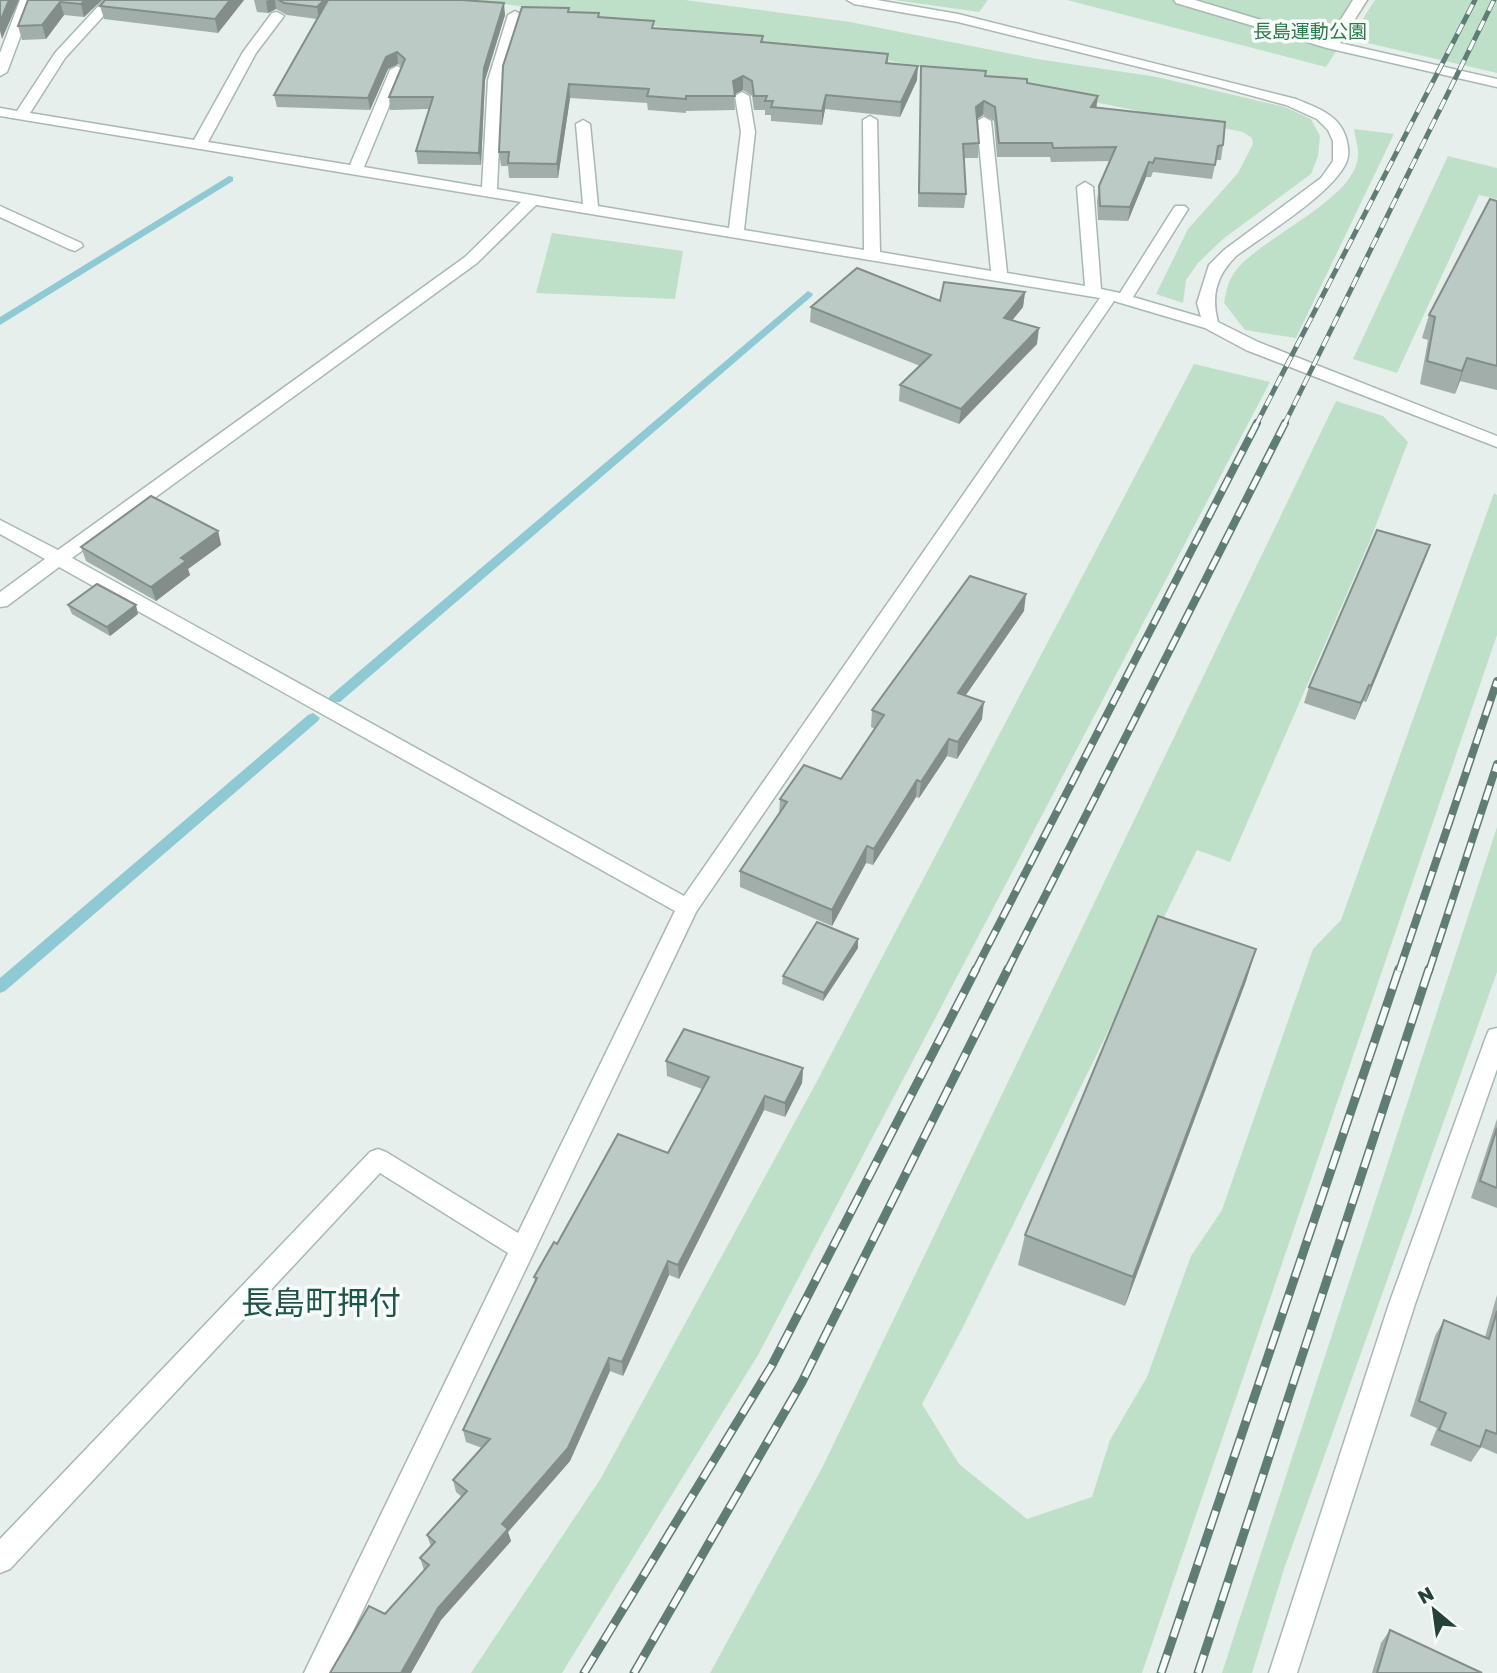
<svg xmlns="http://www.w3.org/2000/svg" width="1497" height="1673" font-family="'Golos Text','Noto Sans JP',sans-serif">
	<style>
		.green { fill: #bfe0c8 }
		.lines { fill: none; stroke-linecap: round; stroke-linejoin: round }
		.stream { fill: #8ec9d4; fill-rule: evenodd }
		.minor-casing { stroke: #a8b8b2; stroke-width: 3 }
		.minor { fill: #fff; fill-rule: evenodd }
		.rail-far2-casing { stroke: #5f7d75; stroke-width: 5 }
		.rail-far1-casing { stroke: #5f7d75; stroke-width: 8 }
		.rail-casing { stroke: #5f7d75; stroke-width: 9 }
		.rail-far2 { stroke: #f7fbf9; stroke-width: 3.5; stroke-dasharray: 11; stroke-linecap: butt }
		.rail-far1 { stroke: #f7fbf9; stroke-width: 5; stroke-dasharray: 15; stroke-linecap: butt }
		.rail { stroke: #f7fbf9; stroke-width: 6; stroke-dasharray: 19; stroke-linecap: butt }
		.wall { fill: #a1aea9 }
		.shaded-wall { fill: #838d89 }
		.building { fill: #bbcac4; stroke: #838d89; stroke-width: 2 }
		.labels { text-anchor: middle; stroke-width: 7; stroke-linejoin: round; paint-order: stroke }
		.far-park-label { font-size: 19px; fill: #2d7a4b; stroke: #f7fbf9 }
		.near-quarter-label { font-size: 32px; fill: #1f5548; stroke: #f7fbf9 }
	</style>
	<rect width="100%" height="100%" fill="#e6efeb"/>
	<!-- green -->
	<path class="green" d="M451,0h234l165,22 187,37 120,18 128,30 26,12 9,17 -2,20 -7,18 -88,65 -25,24 -12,17 -3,23 -27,-9 32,-65 50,-56 15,-29 -1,-6 -9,-6 -357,-72 -389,-57z
		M894,0h94l-9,12z
		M1067,0h302l-43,67z
		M1375,0h122v73l-147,-34z
		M1354,129l40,5 -98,204 -51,-8 -21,-27c2,-11 4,-21 10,-30 24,-35 121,-72 124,-117 1,-8 -3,-19 -4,-27z
		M1448,156l49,12v31l-18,-4 -82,178 -44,-14z
		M552,233l131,18 -8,48 -139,-6z
		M1194,364l76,18 -512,973 -196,318h-91l130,-195 215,-395z
		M1336,401l47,15 25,26 -39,101 -139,319 -33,-12 -236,481 -39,73 37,60 68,55 65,-22 18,-57 37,-63 44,-121 31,-46 91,-261 28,-29 153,-427 3,2v140l-355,1038h-432l112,-205z
		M1497,827v145l-213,597 -32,104h-30z"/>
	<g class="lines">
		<!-- stream -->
		<path class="stream" d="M229,176l4,1v4l-233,144v-8z
			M808,291l5,3 -1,2 -472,406h-10l-2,-3 2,-3z
			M313,713l7,5 -2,3 -313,270 -5,2v-15l308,-263z"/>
		<!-- minor casing -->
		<g class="minor-casing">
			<path id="minor" d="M20,0h14l-27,72 -7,4v-23z
				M104,0l13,1 -52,57 -35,55 164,27 49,-88 29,-39 5,-1 7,4 -28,37 -48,89 142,23 40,-95 7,-4 7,4 -40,97 118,20 6,-107 20,-65 7,-4 7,4 -20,65 -5,109 86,15 -7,-80 7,-4 7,4 8,82 131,22 12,-96 -6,-36 7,-4 7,4 6,36 -11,98 120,20 -1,-130 7,-4 7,4 3,132 111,19 -14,-150 7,-4 7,4 16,152 78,13 -8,-99 8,-5 8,5 8,102 19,4 55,-87h10l3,3 -55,88 68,20 -4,-14 12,-38 15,-15 97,-72 12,-17v-20l-5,-11 -11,-11 -31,-14 -66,-18 -262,-65 -104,-18 -7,-4h30l81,14 338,85c16,7 36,13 45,28 6,9 10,26 5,36 -14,31 -82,72 -110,93 -20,20 -25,40 -18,66l40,20 239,94v11l-251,-97 -41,-22 -91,-27 -418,611 -363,761h-29l204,-420 -128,-80 -370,396 -10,4v-34l370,-387 8,-3 8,3 132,81 157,-322 -616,-344 -52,39 -7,1v-15l45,-33 -45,-25v-14l58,30 407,-293 56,-55 -521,-86v-8l17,3 38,-58zM536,205l564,93 -416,598 -612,-338 405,-295z
				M1174,0h21l133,40 25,-40h14l-27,43 157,36v8l-170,-39 -151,-45z
				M0,206l81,37 2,3 -8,5 -6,-2 -69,-32z
				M1497,1028v41l-82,235 -118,369h-28l120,-369 97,-267 3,-7z"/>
		</g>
		<!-- minor -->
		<use href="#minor" class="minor"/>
		<!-- rail-far2 casing -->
		<g class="rail-far2-casing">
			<path id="rail-far2" d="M1256,425l219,-425
				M1284,425l210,-425"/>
		</g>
		<!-- rail-far1 casing -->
		<g class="rail-far1-casing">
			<path id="rail-far1" d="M975,971l282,-548
				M1007,971l278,-548
				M1399,971l98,-290
				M1429,971l68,-207"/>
		</g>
		<!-- rail casing -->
		<g class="rail-casing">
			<path id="rail" d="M584,1673l188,-308 204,-396
				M634,1673l168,-291 206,-413
				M1161,1673l238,-704
				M1198,1673l231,-704"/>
		</g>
		<!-- rail-far2 -->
		<use href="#rail-far2" class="rail-far2"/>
		<!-- rail-far1 -->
		<use href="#rail-far1" class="rail-far1"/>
		<!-- rail -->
		<use href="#rail" class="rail"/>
	</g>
	<!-- wall -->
	<path class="wall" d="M28,0h74l-18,17 -20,-2 -18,24 -24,1 -4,-14z
		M105,0h139l-26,33 -114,-14 -4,-13z
		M254,0h208l43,15 -20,65 -4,85 -63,-1 -2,-13 13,-42 -39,1 -1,-13 13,-30 -4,-3 -10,5 -18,41 -93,-3 -3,-12 43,-76 -30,-4 -11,-6 -8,4 -11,-1z
		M569,8v4l85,16 109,8v7l125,11v9l29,17 -17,37 -75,-8 -3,16 -51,-4v-6h-6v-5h-11l-2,-14 -9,-6 -9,4 1,16 -49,1v2l-38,-3 -1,-7 -77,-5 -12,80h-49l-1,-12h-7l-2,-14z
		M921,66l106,17 69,24 127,38 -2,15h-5l-4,19 -59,-7 -2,5h-5l-18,44 -30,-1 -1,-19 2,-15 11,-25 -59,1 -1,-5h-53l-3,-36 -11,-6 -6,4 2,24 -1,15h-14l2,36 -2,14 -46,-1z
		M1497,201v189l-37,-9 -5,13 -35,-10 8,-44 -6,-2 7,-23z
		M1025,292l-2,15 -11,13 25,24 -78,80 -60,-23 1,-16 20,-19 -110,-44 1,-15 129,-6z
		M218,531l3,14 -33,24 2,6 -34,26 -70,-40 -5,-14z
		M1430,545l-6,16 -58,141 -3,-1 -8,19 -51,-17 5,-16z
		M68,605l70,9 -28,22 -38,-22z
		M1024,611l-58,84 16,24 -25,40 -10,-3 -28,42 -3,-1 -43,68 -7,-2 -34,63 -92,-39v-16l39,-57 1,-15 61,-20 34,-50 -4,-2 1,-17z
		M858,939v9l-35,53 -41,-17 1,-8z
		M1256,949l-10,32 -121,325 -107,-41 7,-30z
		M666,1061l137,7 -1,15 -17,34 -21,-7 -85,169 -10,-4 -46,101 -13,-5 -40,90 -62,71 3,9 -70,79 -30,53h-81l55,-59 39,-44 -4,-12 11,-11 -4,-12 35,-38 -6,-5 -3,-12 29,-32 -16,-6 -3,-12 72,-148 -1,-5 23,-33 111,-91 34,-64 -35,-13z
		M1497,1119v89l-26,-10z
		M1497,1295v159l-16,-7 -10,15 -41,-17 7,-17 -27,-12 25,-80 9,-16 41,17z
		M1390,1630l92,43h-110l9,-30z"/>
	<!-- shaded-wall -->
	<path class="shaded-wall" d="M9,0h10l-17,39 -2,-8v-9z
		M85,0h17l-18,17 -3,-13z
		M230,0h14l-26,33 -3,-14z
		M269,0h6l1,9 -8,4 -2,-12z
		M324,0h11l-16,19 -2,-12z
		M60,2l4,13 -18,24 -4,-14z
		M504,3l1,12 -20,65 -4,85 -2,-12 5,-85z
		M397,52l1,12 -10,5 -18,41 -2,-12 18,-41z
		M918,66l-1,14 -17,37 1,-15z
		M743,76v14l-10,5v-14z
		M569,84l1,14 -12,80 -1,-14z
		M826,95l-1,14 -3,16v-14z
		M1098,96l-2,14 -5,-3z
		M984,101l-1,14 -9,6 2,-14z
		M1149,162l-3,15 -18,44 2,-14z
		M1025,292l-2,15 -21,26 2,-15z
		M1039,328l-2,16 -78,80 2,-15z
		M1467,358l-7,23 -5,13 7,-23z
		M218,531l3,14 -33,24 2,6 -34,26 -5,-14 30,-29z
		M1430,545l-6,16 -58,141 5,-16z
		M1026,594l-2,17 -68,98 2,-16z
		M136,605l2,9 -28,22 -3,-9z
		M1369,685l-6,16 -8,19 6,-17z
		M984,702l-2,17 -25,40 1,-17z
		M949,739l-2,17 -28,42 2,-16z
		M917,780l-1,17 -43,68 1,-16z
		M867,846l-1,17 -34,63v-16z
		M858,939v9l-35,53 1,-8z
		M1256,949l-10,32 -121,325 8,-29z
		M803,1068l-1,15 -17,34v-14z
		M765,1096l-1,14 -85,169 -1,-14z
		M668,1261l1,14 -46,101 -1,-14z
		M609,1358l1,13 -40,90 -62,71 3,9 -70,79 -30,53h-10l37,-65 64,-84z"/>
	<!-- building -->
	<path class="building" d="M0,0h9l-9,22z
		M28,0h57l-4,4 -21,-2 -18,23 -24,1z
		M105,0h125l-15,19 -115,-13z
		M279,0h45l-7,7 -33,-4z
		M328,0h134l42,3 -20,65 -5,85 -63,-2 17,-54h-44l16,-38 -8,-7 -11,5 -18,41 -94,-3z
		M522,7l47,1 -1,4 31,1 -1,4 56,4 -2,7 111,8 -2,6 127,12 -2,9 32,3 -17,36 -75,-7 -4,16 -51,-4 2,-6h-8l2,-5h-13l-2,-15 -9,-5 -10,5 2,15h-49v3l-39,-3 2,-7 -80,-5 -12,80 -49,-1 1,-11h-10l4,-86z
		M921,66l65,5 -1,5 42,3v4l71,13 -7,11 134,15 -2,23 -5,1 -3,19 -60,-7 -2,5 -4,-1 -19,45 -30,-1 -1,-20 17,-39 -63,1 -1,-5h-53l-4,-36 -11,-6 -8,6 3,36 -16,1 3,50 -47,-1z
		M1490,199l7,2v165l-30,-8 -5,13 -35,-10 8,-44 -6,-2z
		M857,268l83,33 4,-19 81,10 -21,26 35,10 -78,81 -61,-24 31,-30 -120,-48z
		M151,496l67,35 -37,27 5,3 -35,26 -70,-40z
		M1377,530l53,15 -59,141 -2,-1 -8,18 -52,-16z
		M970,576l56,18 -68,99 26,9 -26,40 -9,-3 -28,43 -4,-2 -43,69 -7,-3 -35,64 -92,-39 47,-69 -7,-3 24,-34 37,14 43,-64 -12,-5z
		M97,584l39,21 -29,22 -39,-22z
		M1158,916l98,33 -123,328 -108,-42z
		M817,922l41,17 -34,54 -41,-17z
		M684,1029l119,39 -18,35 -20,-7 -87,169 -10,-4 -46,101 -13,-4 -41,90 -66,76 6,5 -70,79 -37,65h-71l39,-67 16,8 44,-49 -9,-7 15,-16 -8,-7 40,-44 -14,-11 37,-41 -27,-9 74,-152 -3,-1 20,-35 3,2 61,-110 50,19 41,-76 -43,-16z
		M1497,1128v60l-17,-7z
		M1497,1311v123l-11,-4 -6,17 -41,-17 7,-17 -27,-12 25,-81 45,19z
		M1390,1630l92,43h-105z"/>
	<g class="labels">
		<!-- far-park labels -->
		<g class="far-park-label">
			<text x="1310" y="38">長島運動公園</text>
		</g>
		<!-- near-quarter labels -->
		<g class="near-quarter-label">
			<text x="321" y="1314">長島町押付</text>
		</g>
	</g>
	<!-- north arrow -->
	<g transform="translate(1434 1610) rotate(331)" stroke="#f7fbf9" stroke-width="5" paint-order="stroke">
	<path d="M0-5L12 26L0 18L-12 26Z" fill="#24423a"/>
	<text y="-10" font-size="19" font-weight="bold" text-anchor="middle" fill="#24423a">N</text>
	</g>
</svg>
